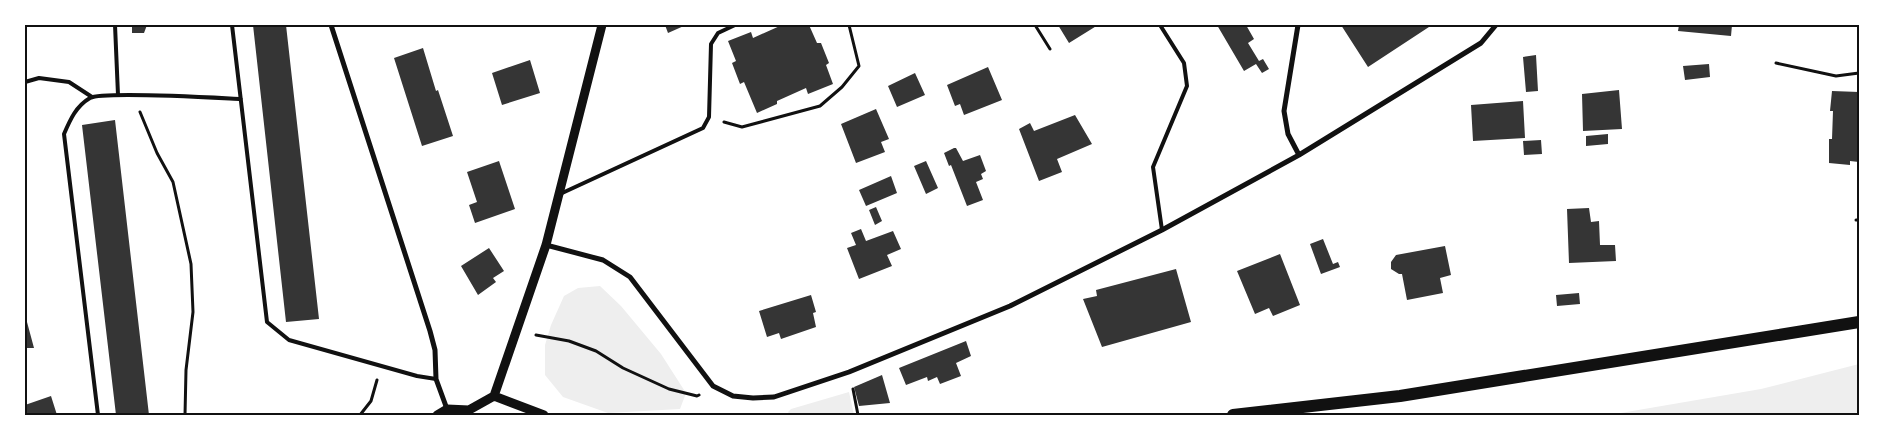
<svg xmlns="http://www.w3.org/2000/svg" width="1884" height="440" font-family="'Varela Round',sans-serif">
	<style>
		.green { fill: #eee }
		.building { fill: #353535 }
		.lines { fill: none; stroke-linecap: round; stroke-linejoin: round }
		.path { stroke: #111; stroke-width: 3 }
		.service { stroke: #111; stroke-width: 4 }
		.minor { stroke: #111; stroke-width: 5 }
		.tertiary { stroke: #111; stroke-width: 9 }
		.primary { stroke: #111; stroke-width: 12 }
		.neatline { fill: none; stroke: #111; stroke-width: 2 }
	</style>
	<rect width="100%" height="100%" fill="#fff"/>
	<!-- green -->
	<path class="green" d="M600,286l21,20 40,48 25,39 -6,16 -72,4 -45,-16 -18,-22v-30l6,-20 13,-29 14,-8z
		M1859,364v48l-13,3h-237l152,-26z
		M849,392l5,23h-64l-2,-3 3,-3z"/>
	<!-- building -->
	<path class="building" d="M132,25h15l-3,8h-12z
		M253,25h33l33,294 -33,3z
		M665,25h21l-18,8z
		M782,25h27l8,18h4l8,20 -3,2 7,19 -25,10 -2,-6 -29,13v3l-20,9 -13,-31 -4,2 -8,-21 4,-2 -8,-20 23,-9 2,6z
		M1058,25h40l-29,18z
		M1217,25h29l8,14 -6,4 11,18 4,-2 6,10 -7,4 -6,-9 -12,7z
		M1341,25h91l-64,42z
		M1679,25h53l-1,11 -53,-5z
		M423,48l13,43 2,-1 15,46 -31,10 -28,-88z
		M1536,55l2,36 -12,1 -3,-35z
		M530,60l10,33 -38,12 -10,-32z
		M1709,64l1,13 -25,3 -2,-14z
		M988,67l14,33 -38,15 -4,-11 -5,2 -8,-21z
		M915,73l10,22 -28,12 -9,-21z
		M1619,90l3,39 -39,2 -1,-37z
		M1832,91l27,1v70l-9,-1v4l-21,-2v-24h3l1,-28h-3z
		M1523,101l2,37 -52,3 -2,-36z
		M876,109l13,30 -8,3 4,10 -29,11 -15,-39z
		M1075,115l17,29 -35,15 5,13 -23,9 -20,-52 11,-6 4,8z
		M115,120l34,295h-33l-34,-290z
		M1608,134v10l-22,2v-10z
		M1541,140l1,14 -18,1 -1,-14z
		M954,148h2l7,13 17,-6 6,16 -5,3 2,5 -7,3 7,18 -16,6 -16,-41 -2,1 -5,-13z
		M499,161l16,48 -40,14 -6,-18 8,-3 -10,-30z
		M926,161l12,27 -12,6 -12,-28z
		M891,176l6,17 -31,13 -7,-16z
		M876,207l6,14 -7,4 -6,-15z
		M1589,208l2,14 8,-1 1,24h15l1,16 -47,2 -2,-54z
		M861,229l5,12 27,-10 8,18 -14,6 5,11 -33,13 -12,-31 9,-3 -5,-12z
		M1323,239l10,25 5,-2 2,5 -19,7 -11,-30z
		M1445,246l6,29 -11,3 3,15 -36,7 -5,-26h-3l-8,-5v-7l5,-7z
		M489,248l15,23 -11,7 3,4 -18,13 -17,-29z
		M1280,254l20,51 -27,11 -4,-8 -14,6 -18,-43z
		M1176,269l15,53 -89,25 -19,-48 14,-3 -1,-6z
		M1579,293l1,11 -23,2 -1,-11z
		M811,295l5,17 -3,1 3,14 -35,12 -2,-6 -12,4 -8,-26z
		M25,322h2l7,26h-9z
		M966,341l5,15 -15,7 5,13 -21,8 -3,-7 -9,4 -1,-4 -21,8 -7,-17z
		M882,375l8,28 -31,3 -5,-19z
		M51,396l6,19h-31l-1,-10z"/>
	<g class="lines">
		<!-- path -->
		<path class="path" d="M1035,25l15,24
			M1776,63l60,13 23,-3
			M140,112l17,41 16,29 18,82 2,48 -7,58 -1,45
			M724,122l18,5 78,-21 22,-19 17,-21 -10,-41
			M1856,220h3
			M536,335l33,6 27,10 27,17 46,21 28,7 2,-1
			M853,389l5,26
			M360,415l11,-14 6,-21"/>
		<!-- service -->
		<path class="service" d="M115,25l3,70
			M232,25l35,297 22,18 128,36 19,3
			M1160,25l24,38 3,23 -34,81 9,63
			M25,82l14,-4 30,4 23,15
			M560,194l143,-66 6,-11 2,-73 7,-11 17,-8
			M98,415l-34,-281c6,-14 12,-28 26,-36 13,-7 129,0 151,1"/>
		<!-- minor -->
		<path class="minor" d="M331,25l99,306 5,19 1,29 11,30
			M1298,25l-14,86 4,23 11,21
			M546,245l57,15 27,17 83,109 20,10 20,2 21,-1 75,-25 161,-66 152,-76 137,-75 182,-112 15,-18"/>
		<!-- tertiary -->
		<path class="tertiary" d="M494,396l50,19
			M437,415l10,-6 22,1 25,-14 52,-151 56,-220"/>
		<!-- primary -->
		<path class="primary" d="M1233,415l167,-19 459,-74"/>
	</g>
	<!-- border -->
	<rect width="1884" height="440" fill="none" stroke="#ffffff" stroke-width="52"/>
	<rect x="26" y="26" width="1832" height="388" class="neatline"/>
</svg>
